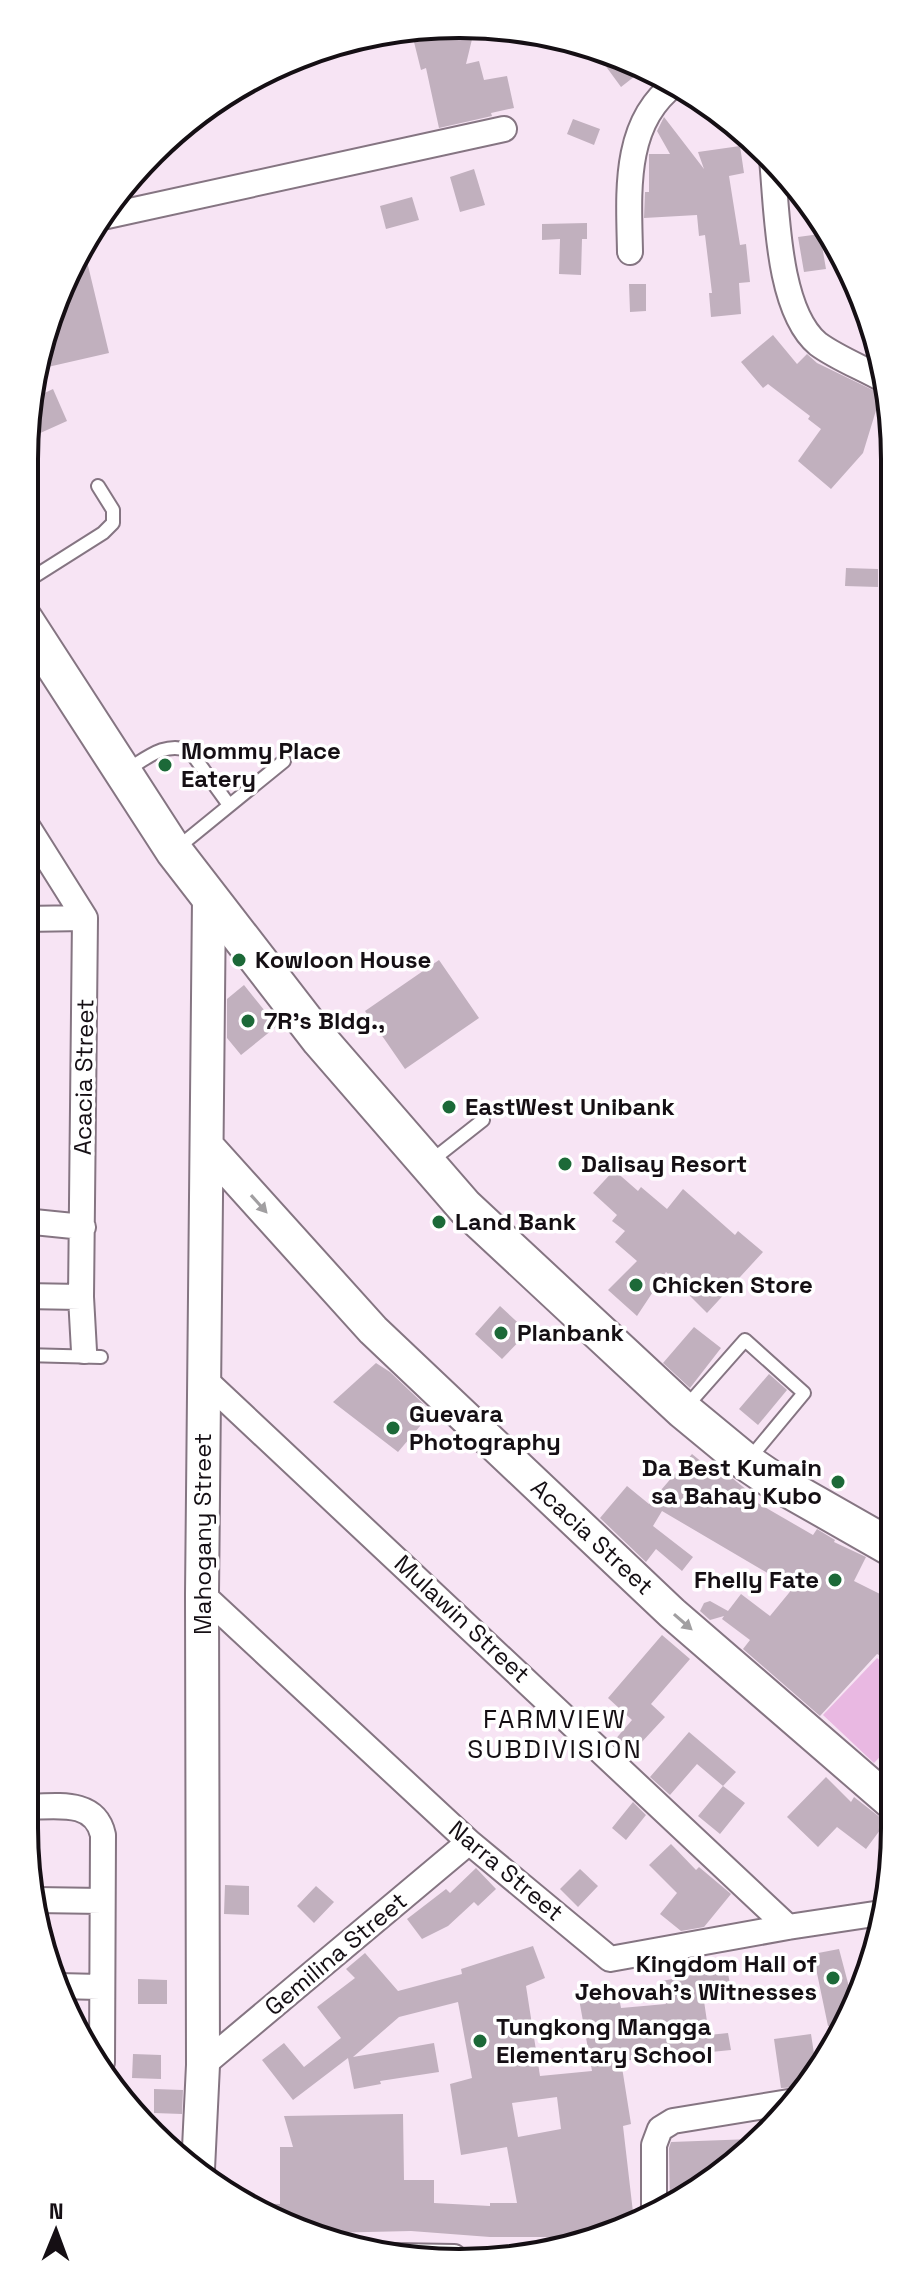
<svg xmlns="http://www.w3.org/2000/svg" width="919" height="2287" font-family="'Space Grotesk',sans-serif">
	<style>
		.green { fill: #e9b8e2 }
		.building { fill: #c1b0be; fill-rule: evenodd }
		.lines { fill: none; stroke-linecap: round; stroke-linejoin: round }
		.lane-casing { stroke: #857582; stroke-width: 16 }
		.street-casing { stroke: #857582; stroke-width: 28 }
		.secondary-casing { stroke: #857582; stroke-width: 36 }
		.primary-casing { stroke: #857582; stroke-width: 40 }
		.lane { stroke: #fff; stroke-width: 12 }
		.street { stroke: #fff; stroke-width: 24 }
		.secondary { stroke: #fff; stroke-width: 32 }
		.primary { stroke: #fff; stroke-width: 36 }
		.oneway { fill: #a19fa1 }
		.poi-dot { fill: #1c6938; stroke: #fff; stroke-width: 3 }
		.labels { text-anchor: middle; stroke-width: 7; stroke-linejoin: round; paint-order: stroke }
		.poi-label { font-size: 24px; font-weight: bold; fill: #150f14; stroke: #fff; text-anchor: start }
		.street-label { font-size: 24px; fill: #150f14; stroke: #fff }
		.neighbourhood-label { font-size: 26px; letter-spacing: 2px; fill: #150f14; stroke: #fff }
		.rim { fill: none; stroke: #150f14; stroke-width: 4 }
	</style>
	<rect width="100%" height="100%" fill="#f7e4f4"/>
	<!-- green -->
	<path class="green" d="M877,1658l18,16v67l-21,22 -51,-48z"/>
	<!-- building -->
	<path class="building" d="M431,25l43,6 -8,33 13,-3 5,19 23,-4 7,32 -23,5 1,3 -53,12 -13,-60 -5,2 -10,-40z
		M591,46l8,1 45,22 -23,18z
		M664,117l40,52 -6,-17 42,-6 4,27 -15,3 11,69 6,-1 4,38 -11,1 2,31 -30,3 -2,-24h3l-7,-58 -6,1 -2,-21 -53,3 1,-26h4v-38h21l-13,-23z
		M573,119l27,10 -6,16 -27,-11z
		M474,169l11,36 -25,7 -10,-35z
		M412,197l7,23 -33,9 -6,-23z
		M587,223v16h-5l-1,36 -22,-1 1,-35 -18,1v-16z
		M820,234l6,35 -22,3 -6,-35z
		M85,253l24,100 -70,16 8,-49z
		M629,284h17v27l-16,1z
		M773,335l24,29 10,-10 10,9 64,31 -18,59 -32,36 -33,-28 23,-32 -13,-10 2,-3 -42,-32 -5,4 -22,-26z
		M53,389l14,32 -40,18 7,-41z
		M846,568l32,1v18l-33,-1z
		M439,960l40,58 -74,51 -40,-58z
		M244,985l33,41 -36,29 -14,-17v-39z
		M614,1170l24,21 3,-4 26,22 16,-20 52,46 3,-4 25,21 -56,61 -41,-41 -29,44 -29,-26 29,-29 -22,-19 10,-11 -13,-10 5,-6 -24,-22z
		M500,1306l28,26 -26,27 -27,-25z
		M694,1327l27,21 -31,40 -27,-25z
		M376,1363l14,9 42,40 -34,40 -65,-50z
		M769,1374l18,16 -29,35 -19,-16z
		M692,1454l28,23 4,-6 13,11 15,12 -3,4 64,37 4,-6 18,11 -1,2 32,15 -12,24 40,20 1,62 -18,-9 -57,62 -77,-67 7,-9 -28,-21 2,-3 -14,4 -10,-9 4,-8 6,-2 18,10 13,-17 29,22 23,-28 -131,-77 -9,15 40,31 -11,14 -26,-22 -10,13 -46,-44 27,-32 22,18z
		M662,1635l28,24 -39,45 14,13 -37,40 -15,-15 19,-22 -24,-22z
		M689,1732l47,40 -13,14 -26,-22 -27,31 -20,-18z
		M826,1777l25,25 3,-5 32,25 -20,27 -29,-22 -19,20 -31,-30z
		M723,1786l22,17 -25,31 -22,-18z
		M633,1802l13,13 -20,25 -14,-12z
		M671,1844l25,26 3,-3 32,27 -27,33 -23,4 -21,-17 17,-21 -28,-28z
		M476,1868l20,21 -18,17 -4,-4 -26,24 -26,13 -15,-20 39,-30 4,4z
		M580,1869l18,17 -20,21 -18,-18z
		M225,1885l24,1v29l-25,-1z
		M316,1886l18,16 -20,21 -17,-17z
		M533,1946l12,32 -19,8 14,90 52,-5 -13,-72 39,-7 3,16 45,-4 -4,-23 65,-13 5,27 -28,6 5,34 19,-2 3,17 -110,11 10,63 -8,2 11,95 -34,13v-5l-35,8h-75l-79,-6 -86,2 -76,-26 1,-4 30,1v-57h13l-9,-31 119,-2 1,66h30v23l56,3v-3h27l-10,-56 -46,8 -11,-71 22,-6 -14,-76 -59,15 -46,40 81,-14 5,29 -59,9 1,3 -27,5 -6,-31 -55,42 -31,-40 22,-17 20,24 37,-29 -24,-31 38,-29 -9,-9 19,-16 33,38 64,-17 -1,-5zM557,2097l4,32 -43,8 -6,-34z
		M839,1949l14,53 -11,22 -14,2 -15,-72z
		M138,1979l29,1v24h-29z
		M811,2034l4,26 8,-1 -17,32 -6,-4 -19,1 -7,-49z
		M133,2054l28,1v24l-29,-1z
		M154,2089l29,1 -1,24 -28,-1z
		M752,2139l-74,65 -8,3 -1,-59 2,-6z"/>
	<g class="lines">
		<!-- lane casing -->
		<g class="lane-casing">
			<path id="lane" d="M24,583l79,-50 10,-10v-13l-15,-24
				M127,770c21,-13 39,-29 63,-19l39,54
				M176,849l108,-88
				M431,1161l52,-41
				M24,1355l77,2
				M685,1408l60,-68 59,53 -54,65"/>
		</g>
		<!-- street casing -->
		<g class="street-casing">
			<path id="street" d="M772,159c5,50 5,151 46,185 19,14 45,24 66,36
				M107,216l397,-87
				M630,252c-1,-57 -8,-129 45,-168
				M24,821l61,97 -4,379 3,54
				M24,919l61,-1
				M24,1221l59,6
				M24,1296l57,1
				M204,1379l584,548
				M202,1594l267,248 141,117 178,-32 93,-14
				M24,1807c30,0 71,-9 79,28l-1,227
				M36,1900l66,1
				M58,1986l42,1
				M203,2065l266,-223
				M654,2213v-68l6,-16 13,-8 122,-20
				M393,2256l61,1"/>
		</g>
		<!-- secondary casing -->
		<g class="secondary-casing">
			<path id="secondary" d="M207,1146l166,184 299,283 223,193
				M198,2169l5,-104 -1,-471 7,-695"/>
		</g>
		<!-- primary casing -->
		<g class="primary-casing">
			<path id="primary" d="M24,619l150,232 146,189 145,167 218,203 63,52 25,17 123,70"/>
		</g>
		<!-- lane -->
		<use href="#lane" class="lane"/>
		<!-- street -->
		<use href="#street" class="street"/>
		<!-- secondary -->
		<use href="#secondary" class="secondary"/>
		<!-- primary -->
		<use href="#primary" class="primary"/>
	</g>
	<!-- one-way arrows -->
	<defs><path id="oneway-solid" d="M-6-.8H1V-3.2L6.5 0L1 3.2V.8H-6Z" transform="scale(2)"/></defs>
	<g class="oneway">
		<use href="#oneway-solid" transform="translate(259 1204) rotate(48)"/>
		<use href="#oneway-solid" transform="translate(683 1622) rotate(41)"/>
	</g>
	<!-- markers -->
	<g class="poi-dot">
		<circle cx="165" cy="765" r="8"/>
		<circle cx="239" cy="960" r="8"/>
		<circle cx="248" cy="1021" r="8"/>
		<circle cx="449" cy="1107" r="8"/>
		<circle cx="565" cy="1164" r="8"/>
		<circle cx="439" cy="1222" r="8"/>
		<circle cx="636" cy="1285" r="8"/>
		<circle cx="501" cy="1333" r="8"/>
		<circle cx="393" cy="1428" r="8"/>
		<circle cx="838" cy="1482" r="8"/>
		<circle cx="835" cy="1580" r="8"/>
		<circle cx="833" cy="1978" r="8"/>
		<circle cx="480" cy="2041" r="8"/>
	</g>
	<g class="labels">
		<!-- poi labels -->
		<g class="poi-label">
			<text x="181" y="759">Mommy Place<tspan x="181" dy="28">Eatery</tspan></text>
			<text x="255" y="968">Kowloon House</text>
			<text x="264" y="1029">7R's Bldg.,</text>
			<text x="465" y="1115">EastWest Unibank</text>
			<text x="581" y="1172">Dalisay Resort</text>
			<text x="455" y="1230">Land Bank</text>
			<text x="652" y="1293">Chicken Store</text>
			<text x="517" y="1341">Planbank</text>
			<text x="409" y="1422">Guevara<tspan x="409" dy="28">Photography</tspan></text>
			<text x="822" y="1476" text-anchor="end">Da Best Kumain<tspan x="822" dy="28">sa Bahay Kubo</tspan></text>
			<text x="819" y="1588" text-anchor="end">Fhelly Fate</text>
			<text x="817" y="1972" text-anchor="end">Kingdom Hall of<tspan x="817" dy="28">Jehovah's Witnesses</tspan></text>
			<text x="496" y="2035">Tungkong Mangga<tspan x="496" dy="28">Elementary School</tspan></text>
		</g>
		<!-- street labels -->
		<g class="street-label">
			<text transform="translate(84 1077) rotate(-89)" y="8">Acacia Street</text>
			<text transform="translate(203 1534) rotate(-90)" y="8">Mahogany Street</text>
			<text transform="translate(592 1537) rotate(43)" y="8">Acacia Street</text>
			<text transform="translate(462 1619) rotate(43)" y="8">Mulawin Street</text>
			<text transform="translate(506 1871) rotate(40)" y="8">Narra Street</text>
			<text transform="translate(336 1954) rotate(-40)" y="8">Gemilina Street</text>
		</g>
		<!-- neighbourhood labels -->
		<g class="neighbourhood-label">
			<text x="555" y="1728">FARMVIEW<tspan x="555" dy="30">SUBDIVISION</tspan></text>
		</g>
	</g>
	<!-- crop -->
	<path d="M0 0H919V2287H0ZM459 38H460A421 421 0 0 1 881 459V1828A421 421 0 0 1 460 2249H459A421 421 0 0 1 38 1828V459A421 421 0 0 1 459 38Z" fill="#fff" fill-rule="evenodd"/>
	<path class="rim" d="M459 38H460A421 421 0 0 1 881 459V1828A421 421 0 0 1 460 2249H459A421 421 0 0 1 38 1828V459A421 421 0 0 1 459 38Z"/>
	<!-- north arrow -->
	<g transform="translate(56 2231) rotate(1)" stroke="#ffffff" stroke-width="6" paint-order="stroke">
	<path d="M0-6L14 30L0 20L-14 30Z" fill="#150f14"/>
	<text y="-12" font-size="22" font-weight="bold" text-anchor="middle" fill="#150f14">N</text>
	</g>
</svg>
